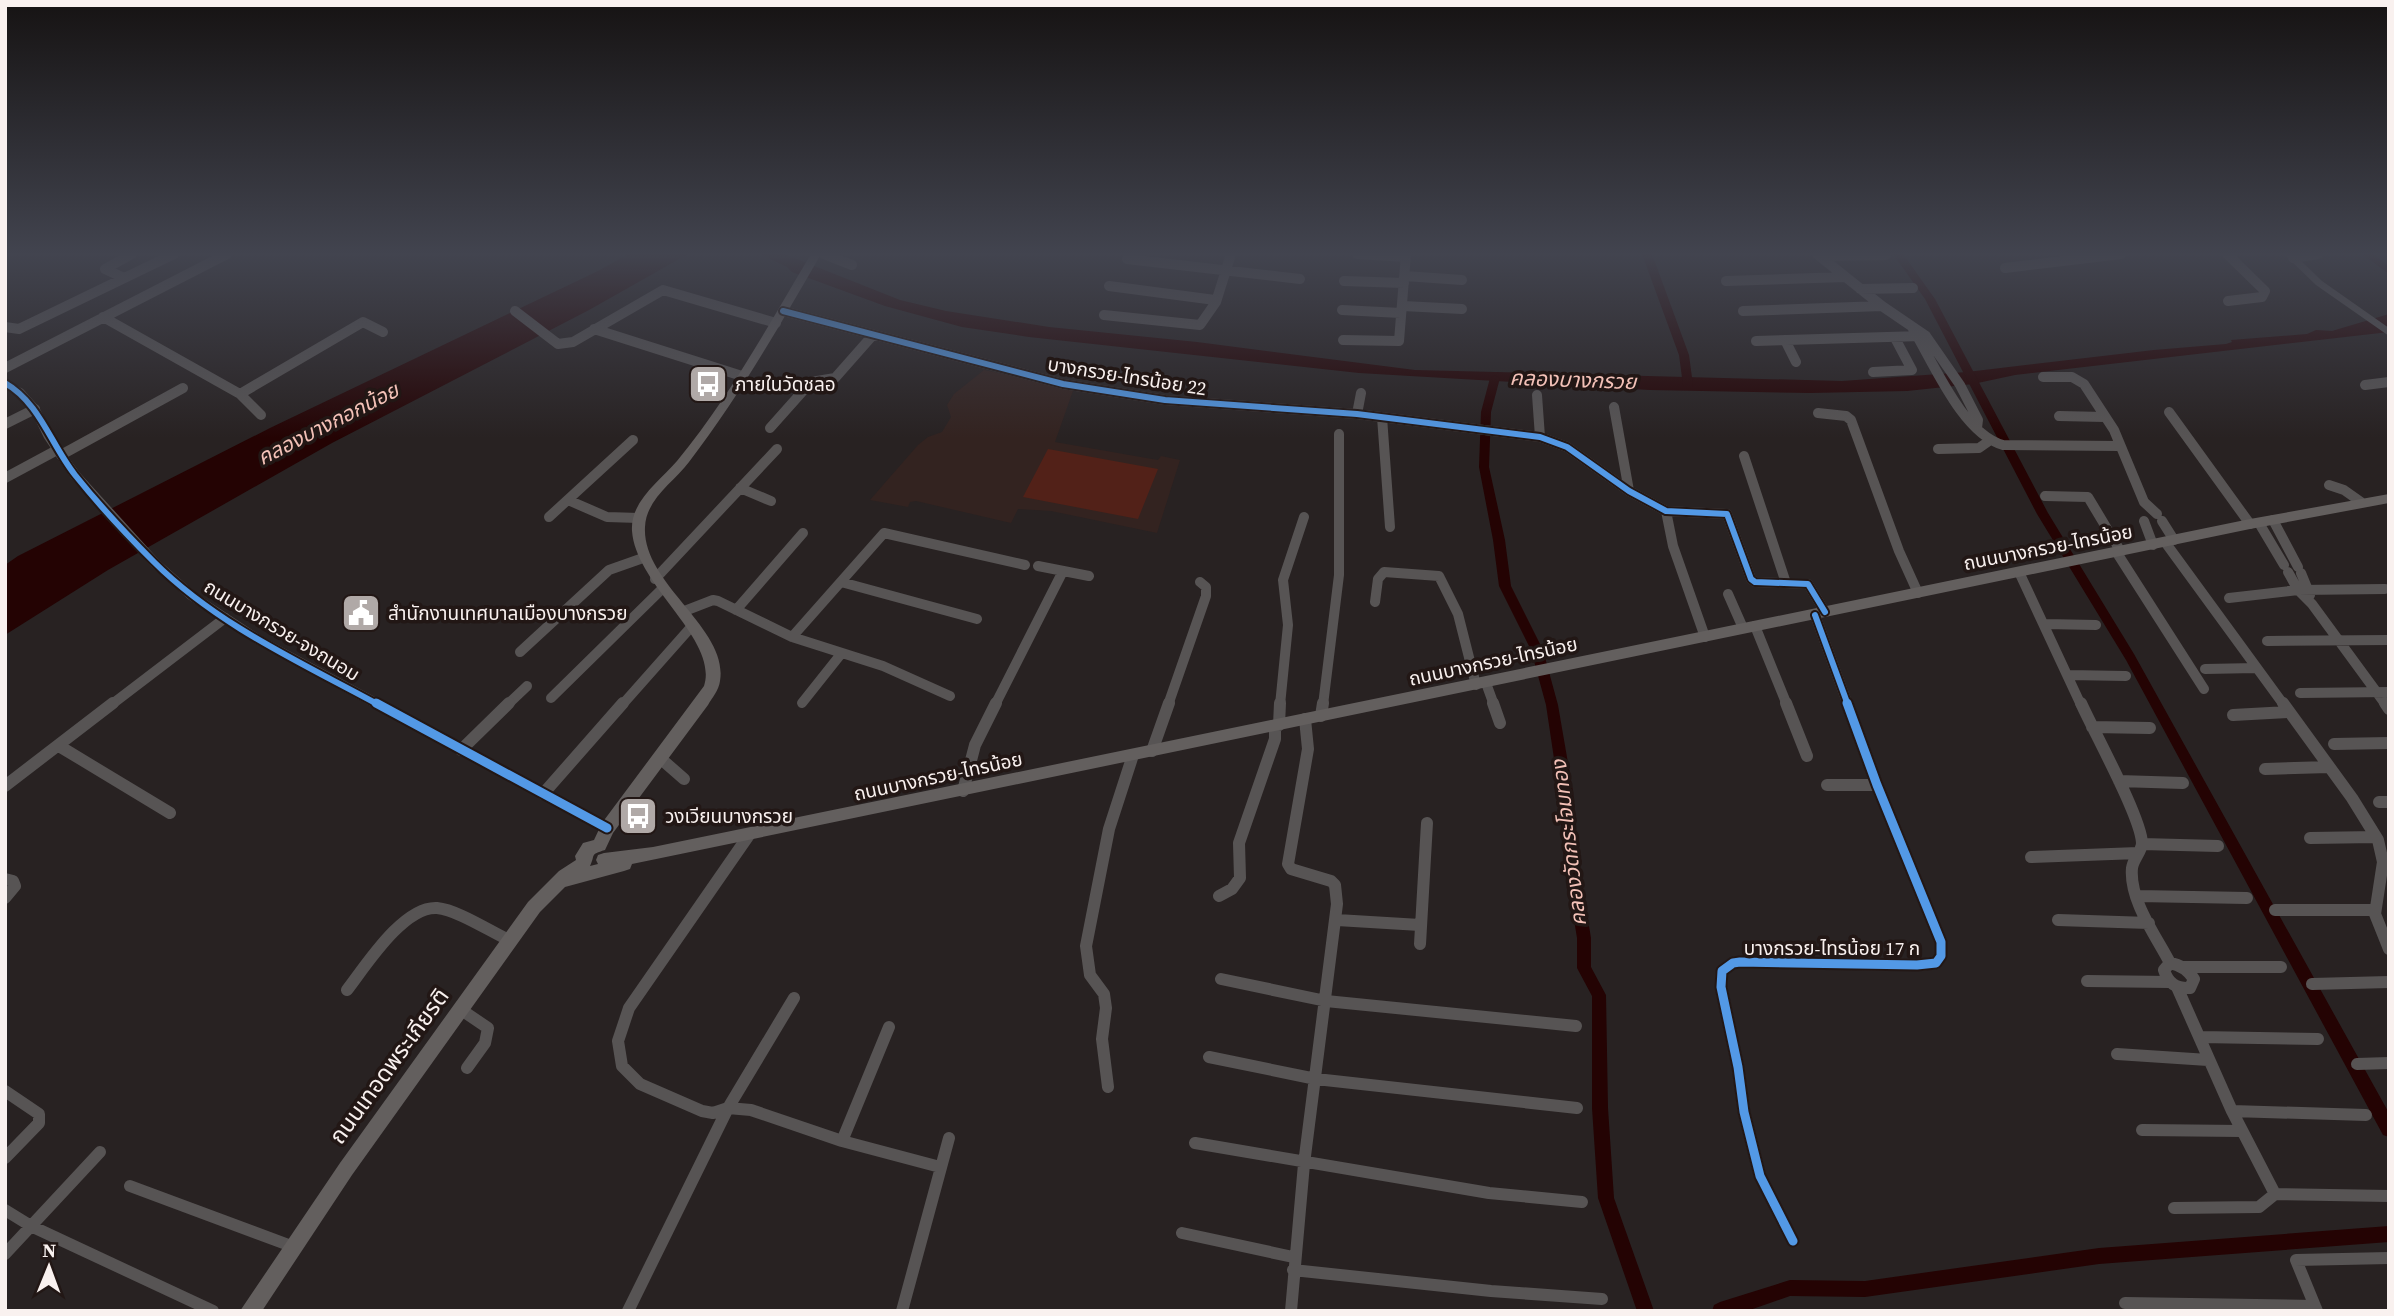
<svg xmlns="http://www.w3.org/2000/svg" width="2394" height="1316" font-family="'Source Serif 4','Noto Sans Thai',serif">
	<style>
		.built { fill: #332320 }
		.green { fill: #522118 }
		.water { fill: #240303 }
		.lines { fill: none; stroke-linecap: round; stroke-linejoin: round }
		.canal { fill: #240303; fill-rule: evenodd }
		.minor-far1 { stroke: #575454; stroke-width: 10 }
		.minor { stroke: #575454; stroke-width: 12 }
		.tertiary { fill: #575454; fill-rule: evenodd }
		.secondary { fill: #635f5e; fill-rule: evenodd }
		.cycleway-far1-casing { stroke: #221715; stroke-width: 10 }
		.cycleway-casing { stroke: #221715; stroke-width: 13 }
		.cycleway-far1 { stroke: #5399e6; stroke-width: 6 }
		.cycleway { stroke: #5399e6; stroke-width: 9 }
		.labels { text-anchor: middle; stroke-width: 7; stroke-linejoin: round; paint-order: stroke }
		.street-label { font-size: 19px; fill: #f9f1ef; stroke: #221715 }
		.poi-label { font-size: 19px; fill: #f9f1ef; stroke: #221715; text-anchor: start }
		.water-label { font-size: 21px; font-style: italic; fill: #f3c1b7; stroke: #221715 }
		.near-street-label { font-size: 23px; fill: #f9f1ef; stroke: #221715 }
	</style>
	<rect width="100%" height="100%" fill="#282222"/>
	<!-- built -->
	<path class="built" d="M984,370l90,18 -19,54 103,18 3,-4 19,4 -23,73 -106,-22 -33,-2 -7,14 -95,-22 -6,1 -2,5 -38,-7 48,-55 10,-8 14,-5 9,-15 -4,-12 7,-11z"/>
	<!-- green -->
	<path class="green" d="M1048,449l110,20 -20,50 -115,-22z"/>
	<!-- water -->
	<path class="water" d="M628,254h60l-99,56 -257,133 -224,127 -103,65v-70l13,-9 252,-128 328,-157z
		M760,254h24l116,46 46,11 103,16 148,15 218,28 427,11 125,-9 187,-22 72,-6 6,-2 -1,-2 76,-6 9,-4 16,1 57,-17v18l-374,43 -42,9 -66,7 -97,2 -160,-3 -291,-17 -330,-36 -67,-10 -77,-21 -93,-34 -5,-5z"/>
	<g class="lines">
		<!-- canal -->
		<path class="canal" d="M1642,254h10l37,101 4,30 -1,2h-8l-1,-2 -4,-30z
			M1893,254h10l32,45 113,214 86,141 255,459v24l-6,-2 -257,-475 -89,-146 -112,-215z
			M2362,254h11l16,12v8z
			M1495,375l5,3 -9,34 -2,55 16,73 6,46 32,64 15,55 15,87 5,67 13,79v29l15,28 2,113 6,90 40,113h-17l-39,-113 -6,-90v-112l-15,-28v-30l-13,-79 -5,-67 -13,-87 -15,-55 -32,-64 -6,-46 -14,-73 2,-55 9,-34z
			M2389,1226v16l-290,22 -234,33 -75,-1 -43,15h-35l2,-6 6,-3 70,-22 75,1 234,-33z"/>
		<!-- minor-far1 -->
		<path class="minor-far1" d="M824,254l28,11
			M1357,254l49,3
			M1817,254l65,52 44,30 34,49 18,35 -1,8
			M2227,254l38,37 -3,6 -34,4
			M1820,256l66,-1
			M2293,258l25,-4
			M1127,259l173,20
			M2005,268l116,-14
			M1405,276l57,4
			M124,278l-19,-9 27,-15
			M1344,281l60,2
			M1726,281l119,-4
			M1109,286l106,14
			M1860,289l53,-1
			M1403,306l59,3
			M1342,310l59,3
			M515,311l43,33 15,-2 90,-52 113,33
			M783,311l280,73 102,16 192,14 183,23 27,10 62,44 37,20 61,3 24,65 4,3 53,2 17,28
			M1743,311l139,-5
			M1104,315l96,10 16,-23 15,-48
			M103,317l137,77 21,21
			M5,327l14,2 155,-75
			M594,329l148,47
			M1913,329c21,35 50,105 90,116l116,1
			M1343,340l56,1 7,-87
			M1785,340l11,22
			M1756,341l165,-5
			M5,368l222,-114
			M1873,372l39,-2 -17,-32
			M2043,377h29l12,7 30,46 30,72 13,12
			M2365,385l24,-3
			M240,394l123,-72 20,10
			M1537,395l3,42
			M1614,407l15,84
			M2169,412l81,112
			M1818,413l28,3 5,4 48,131 19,42
			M1357,414l4,-21
			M2059,416l46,1
			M1382,417l8,110
			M5,424l30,-15
			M770,428l41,-46 24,-4 38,-43
			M1938,449l41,-1 10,-7
			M61,455l122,-67
			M1744,456l42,127
			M5,478l52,-28
			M2329,485l15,5 17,12
			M740,488l31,13
			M2045,496l43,1 33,55
			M568,500l39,17 32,1
			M1666,511l7,35 32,91
			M549,517l84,-77
			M2273,520l25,47
			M2144,521l9,24
			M2162,521l12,19
			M2259,523l25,42
			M2165,542l119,163
			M2117,553l87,136
			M1038,566l51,10
			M2019,572l62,133
			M2288,572l10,18 14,14 74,101
			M2301,573l9,22
			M655,579l122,-130
			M841,582l136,37
			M1728,594l15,34
			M2229,598l69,-8 87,-1
			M1375,602l3,-23 6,-7 55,4 19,38 18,71
			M736,610l67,-77
			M682,612l31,-12 5,1 74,36 91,29 67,30
			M1815,615l33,90
			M2045,624l51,1
			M1755,626l32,79
			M792,637l92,-104 141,32
			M2267,641l122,-1
			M520,652l89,-82 34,-12
			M2205,669l51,-1
			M2068,675l58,1
			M1486,683l8,22
			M2300,693l89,-1
			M551,698l111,-109
			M802,703l39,-49
			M111,705l114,-87
			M507,705l20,-19
			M622,705l70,-79
			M995,705l68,-134
			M1168,705l38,-109v-9l-6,-5
			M1280,705l8,-80 -5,-45 21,-63
			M1323,705l16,-130v-141"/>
		<!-- minor -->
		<path class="minor" d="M1493,703l7,20
			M1786,703l21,53
			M2081,703c13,29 60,114 61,140 0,8 -9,16 -10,25 -3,32 24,68 38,95
			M2283,703l69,95 26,42 5,22 -8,52 14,35
			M2385,703l4,6
			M2233,715l55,-3
			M1321,716l2,-13
			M1279,725l1,-22
			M2092,727l58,1
			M2334,744l55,-1
			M59,746l111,67
			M461,750l48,-47
			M1152,751l17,-48
			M660,758l24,21
			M2265,769l64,-2
			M2119,781l64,2
			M1827,785h50
			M5,786l108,-83
			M963,791l12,-46 21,-42
			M543,794l80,-91
			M2379,802h10
			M749,835l-120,173 -11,33 4,25 18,18 62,27 11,2 15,-5 66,-110
			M2310,838l66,-1
			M2142,844l76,2
			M2031,857l107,-4
			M5,879l8,2 2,5 -10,12
			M1219,896l13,-7 8,-11 -1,-35 36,-104v-13
			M2138,896l109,2
			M2275,910h100
			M1337,920l83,5
			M2058,920l91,3
			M1420,944l7,-121
			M2170,963c11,2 18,7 24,16l-4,9c-14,1 -22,-5 -26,-18z
			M2184,967h97
			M1221,979l105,22 250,25
			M2087,981l83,1
			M2312,984l77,-2
			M347,990c18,-23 56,-84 90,-82 21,2 54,24 74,33
			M460,1009l28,19 -3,15 -18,25
			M2200,1037l118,2
			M2117,1054l91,6
			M1209,1057l107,22 261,29
			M2357,1064l32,-1
			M1108,1087l-6,-48 4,-31 -2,-14 -14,-19 -4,-29 23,-117 24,-74
			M5,1091l34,23v9l-34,35
			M2232,1111l134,4
			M2142,1130l100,1
			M842,1141l47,-114
			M1195,1143l294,50 93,9
			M130,1186l164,61
			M2275,1194l114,2
			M2174,1208l85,-1 16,-13 -43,-83 -55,-124
			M5,1210l26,16 182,85
			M1182,1233l111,24
			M1793,1241l-33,-65 -16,-64 -6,-45 -17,-80 1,-16 11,-8 7,-1 177,3 19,-2 5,-7v-14l-64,-157 -30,-82
			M5,1254l95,-102
			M1293,1270l198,21 111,8
			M2125,1303l190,3
			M628,1311l100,-203 23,2 91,31 98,26
			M902,1311l47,-173
			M1291,1311l13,-147 33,-260 -2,-19 -4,-4 -40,-12 -3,-5 20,-115 -3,-30
			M2317,1311l-21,-51 93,-2"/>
		<!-- tertiary -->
		<path class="tertiary" d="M2284,254h10l28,27 67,47v8l-73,-51z
			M5,380l18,9 16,18 15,30 25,35 80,88 37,33 67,44 349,187 2,4 -2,4 -5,2 -5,-2 -347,-189 -67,-44 -37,-33 -80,-88 -27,-40 -13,-27 -16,-18 -10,-5z"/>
		<!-- secondary -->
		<path class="secondary" d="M811,254h10c-41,71 -82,143 -132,208 -15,20 -43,37 -44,65 -3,57 84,101 75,154 -1,9 -8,17 -12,24l-95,128 -8,17c-16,5 -9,4 -15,16l8,-2 -2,-4 2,-5 6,-2 49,-6 1597,-328 139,-25v9l-139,26 -1618,335 -2,5 -6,2 -59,16 -25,25 -188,263 -90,136h-22l100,-148 188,-261 31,-31 17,-11 -1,-4 8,-13 11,-3 8,-17 102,-137c15,-47 -68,-100 -72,-155 -2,-30 28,-50 45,-70 52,-63 92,-137 134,-207z"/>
		<!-- cycleway-far1 casing -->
		<g class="cycleway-far1-casing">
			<path id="cycleway-far1" d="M783,311l280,73 102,16 192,14 183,23 27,10 62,44 37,20 61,3 24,65 4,3 53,2 17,28
				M5,383c35,20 46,62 70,92 24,30 52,60 79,87 63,63 148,101 225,143
				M1815,615l33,90"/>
		</g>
		<!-- cycleway casing -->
		<g class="cycleway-casing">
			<path id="cycleway" d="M376,703l231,125
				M1793,1241l-33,-65 -16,-64 -6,-45 -17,-80 1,-16 11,-8 7,-1 177,3 19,-2 5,-7v-14l-64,-157 -30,-82"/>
		</g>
		<!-- cycleway-far1 -->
		<use href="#cycleway-far1" class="cycleway-far1"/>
		<!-- cycleway -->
		<use href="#cycleway" class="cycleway"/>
	</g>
	<!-- sky -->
	<linearGradient id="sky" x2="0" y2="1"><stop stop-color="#161313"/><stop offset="0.58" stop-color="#42444f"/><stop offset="1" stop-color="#42444f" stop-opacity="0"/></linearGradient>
	<rect width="2394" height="438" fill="url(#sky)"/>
	<!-- icons -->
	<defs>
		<g id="bus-square" transform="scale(2.0125)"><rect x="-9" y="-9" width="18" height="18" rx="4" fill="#b0a9a7" stroke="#221715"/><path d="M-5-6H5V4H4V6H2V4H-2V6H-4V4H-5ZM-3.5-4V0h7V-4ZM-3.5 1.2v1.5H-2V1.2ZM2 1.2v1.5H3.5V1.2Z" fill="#fff"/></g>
		<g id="civic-square" transform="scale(2.0125)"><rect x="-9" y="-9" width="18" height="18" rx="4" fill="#b0a9a7" stroke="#221715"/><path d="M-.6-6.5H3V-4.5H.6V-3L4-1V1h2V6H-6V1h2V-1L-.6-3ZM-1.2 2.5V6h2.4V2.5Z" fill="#fff"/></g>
	</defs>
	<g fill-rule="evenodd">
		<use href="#bus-square" x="708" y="384"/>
		<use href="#civic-square" x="361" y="613"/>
		<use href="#bus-square" x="638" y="816"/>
	</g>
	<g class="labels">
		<!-- street labels -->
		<g class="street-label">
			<text transform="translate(1127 376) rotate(9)" y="7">บางกรวย-ไทรน้อย 22</text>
			<text transform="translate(2048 547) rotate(-11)" y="7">ถนนบางกรวย-ไทรน้อย</text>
			<text transform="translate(282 630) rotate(31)" y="7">ถนนบางกรวย-จงถนอม</text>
			<text transform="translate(1493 661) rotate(-12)" y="7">ถนนบางกรวย-ไทรน้อย</text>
			<text transform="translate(938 776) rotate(-12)" y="7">ถนนบางกรวย-ไทรน้อย</text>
			<text x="1832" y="955">บางกรวย-ไทรน้อย 17 ก</text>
		</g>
		<!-- poi labels -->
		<g class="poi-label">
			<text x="735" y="391">ภายในวัดชลอ</text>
			<text x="388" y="620">สำนักงานเทศบาลเมืองบางกรวย</text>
			<text x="665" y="823">วงเวียนบางกรวย</text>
		</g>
		<!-- water labels -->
		<g class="water-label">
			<text transform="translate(1573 380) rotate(2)" y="7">คลองบางกรวย</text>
			<text transform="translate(328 424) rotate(-27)" y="7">คลองบางกอกน้อย</text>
			<text transform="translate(1569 843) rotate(-97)" y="7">คลองวัดกระโจมทอง</text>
		</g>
		<!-- near-street labels -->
		<g class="near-street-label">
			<text transform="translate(389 1066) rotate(-54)" y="8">ถนนเทอดพระเกียรติ</text>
		</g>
	</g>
	<!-- border -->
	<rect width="2394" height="1316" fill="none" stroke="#f9f1ef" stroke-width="14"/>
	<!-- north arrow -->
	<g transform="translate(49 1267) rotate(1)" stroke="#221715" stroke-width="5" paint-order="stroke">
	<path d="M0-5L12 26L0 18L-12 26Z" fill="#f9f1ef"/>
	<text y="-10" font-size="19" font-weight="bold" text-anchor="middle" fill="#f9f1ef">N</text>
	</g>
</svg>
